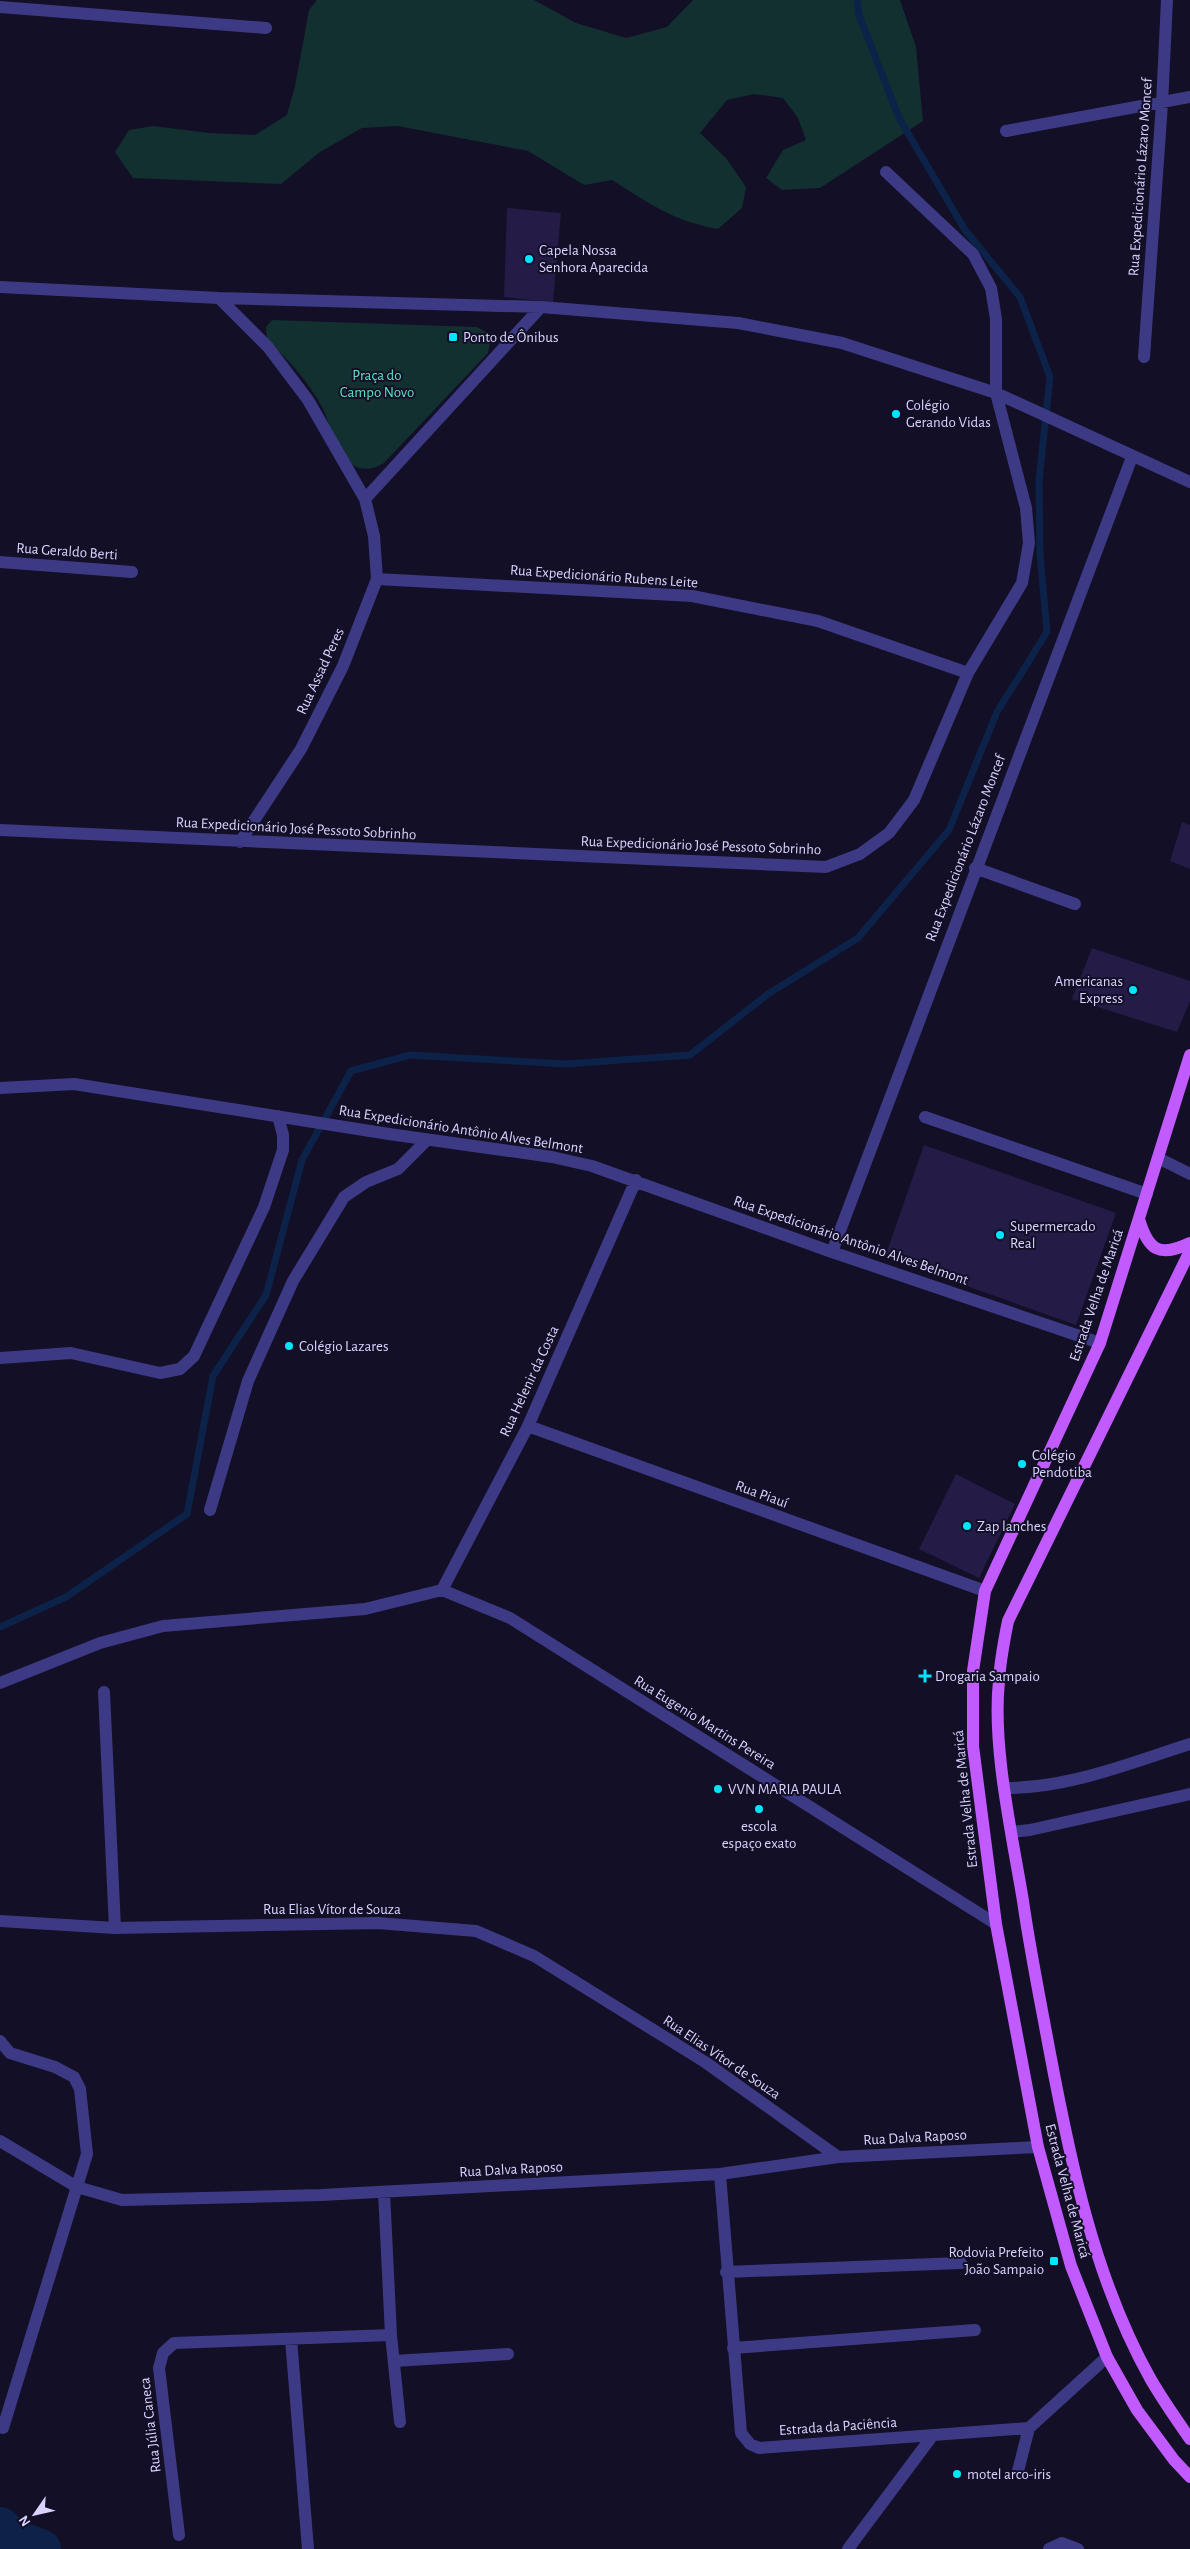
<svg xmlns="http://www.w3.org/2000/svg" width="1190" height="2549" font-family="'Alegreya Sans',sans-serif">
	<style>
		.green { fill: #12302f }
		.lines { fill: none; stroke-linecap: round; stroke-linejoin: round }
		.stream { stroke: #0c2248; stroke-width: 7 }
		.river { stroke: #0c2248; stroke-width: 40 }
		.building { fill: #241b47 }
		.minor { stroke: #3d3a85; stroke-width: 12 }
		.major { stroke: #c25bff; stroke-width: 12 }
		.poi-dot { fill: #00e5ff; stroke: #130f26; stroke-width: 2 }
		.labels { text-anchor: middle; stroke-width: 4; stroke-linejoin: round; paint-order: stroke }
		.street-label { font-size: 15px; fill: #d9d4ff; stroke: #130f26 }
		.poi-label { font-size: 15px; fill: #d9d4ff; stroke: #130f26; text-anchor: start }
		.park-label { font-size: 15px; fill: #5fe0c0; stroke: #130f26 }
	</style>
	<rect width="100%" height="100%" fill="#130f26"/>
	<!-- green -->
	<path class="green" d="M317,0h217l42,23 50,15 41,-11 26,-27h207l16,47 7,74 -103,67 -38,2 -16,-12 17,-28 23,-10 -8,-22 -15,-20 -29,-4 -27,6 -27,33 26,25 20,29 -4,21 -24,21c-46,-8 -67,-25 -106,-49l-28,5 -56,-34 -130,-25 -36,2 -42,24 -39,32 -148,-6 -18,-26 14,-22 24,-4 56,7 46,2 32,-20 8,-29 14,-76z
		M272,320l205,7 9,5 4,11 -2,10 -104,110c-10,6 -22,9 -33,1 -13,-9 -21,-40 -28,-55 -14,-27 -34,-49 -56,-69l-1,-13z"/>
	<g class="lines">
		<!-- stream -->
		<path class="stream" d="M0,1627l66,-30 121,-83 26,-138 53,-81 36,-135 49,-89 59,-16 156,9 124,-9 78,-61 90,-56 91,-108 48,-118 50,-80 -7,-78 -1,-73 11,-104 -30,-80 -55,-67 -66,-112 -40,-103 -2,-15"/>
		<!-- river -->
		<path class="river" d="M0,2527l13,12 28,10"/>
	</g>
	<!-- building -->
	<path class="building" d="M507,208l54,5 -8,89 -49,-5z
		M1182,822l8,3v44l-20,-8z
		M1092,948l98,33v20l-13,31 -105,-33z
		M924,1145l192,68 -40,112 -191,-68z
		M956,1474l59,30 -36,74 -60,-29z"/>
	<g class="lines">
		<!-- minor -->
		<path class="minor" d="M0,7l266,21
			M1006,131l184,-34
			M0,287l219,11 322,9 197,16 104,20 154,50 194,89
			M219,298l49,49 40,53 57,99
			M1144,357l18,-253 5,-104
			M0,562l132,10
			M377,579l315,17 126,25 150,52
			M0,830l826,37 34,-13 29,-21 25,-33 54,-127 54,-90 7,-40 -3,-35 -30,-115v-74l-5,-31 -18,-34 -87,-82
			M240,842l61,-93 42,-83 34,-87 -3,-43 -9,-37 176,-192
			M975,868l100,36
			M0,1088l74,-4 315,50 163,23 40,9 240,86 268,91
			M925,1117l222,77
			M1158,1158l32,16
			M832,1252l300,-795
			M0,1358l71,-5 89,20 20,-4 14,-13 70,-149 19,-57v-15l-5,-19
			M528,1426l457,165
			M210,1510l38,-129 45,-100 51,-84 22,-15 32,-13 29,-29
			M442,1590l68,28 486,306
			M442,1590l86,-164 108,-246
			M0,1683l100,-40 63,-17 202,-17 77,-19
			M104,1692l11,236
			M1005,1788c65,0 125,-25 185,-44
			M1012,1832l18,-2 160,-36
			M0,1921l115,7 263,-5 98,8 58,25 171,106 133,95
			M0,2041l10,12 45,14 19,10 6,12 7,65 -84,274
			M0,2141l77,46 45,13 199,-5 399,-21 118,-17 200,-10
			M720,2174l21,259 9,11 9,4 270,-20 78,-71
			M384,2192l7,143 9,87
			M726,2272l235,-9
			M291,2339l17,210
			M733,2348l242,-18
			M394,2361l114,-7
			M1018,2471l11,-43
			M179,2535l-20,-167 4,-15 11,-10 217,-8
			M848,2549l85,-114
			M1049,2549l13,-6 16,6"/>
		<!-- major -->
		<path class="major" d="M1190,1055l-90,288 -115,248 -12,80v75l23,178 42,223 33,119 36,91 30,53 37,50 16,17
			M1139,1219c9,31 20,39 51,24
			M1190,1251l-182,370c-4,20 -8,40 -9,60 -7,66 13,153 24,220 7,49 17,98 26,147 21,112 45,230 101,330 12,21 26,41 40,61"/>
	</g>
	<!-- markers -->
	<g class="poi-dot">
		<circle cx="529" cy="259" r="5"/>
		<rect x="448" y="332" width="10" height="10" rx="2.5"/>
		<circle cx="896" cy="414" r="5"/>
		<circle cx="1133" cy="990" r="5"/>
		<circle cx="1000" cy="1235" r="5"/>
		<circle cx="289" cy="1346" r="5"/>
		<circle cx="1022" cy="1464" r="5"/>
		<circle cx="967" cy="1526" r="5"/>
		<path d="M922.5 1668.5h5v5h5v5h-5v5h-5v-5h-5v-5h5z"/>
		<circle cx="718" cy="1789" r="5"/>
		<circle cx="759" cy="1809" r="5"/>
		<rect x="1049" y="2256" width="10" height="10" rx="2.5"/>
		<circle cx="957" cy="2474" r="5"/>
	</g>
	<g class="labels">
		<!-- street labels -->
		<g class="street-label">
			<text transform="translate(1140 177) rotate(-86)" y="5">Rua Expedicionário Lázaro Moncef</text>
			<text transform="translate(67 551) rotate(4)" y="5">Rua Geraldo Berti</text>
			<text transform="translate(604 576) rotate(4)" y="5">Rua Expedicionário Rubens Leite</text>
			<text transform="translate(320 671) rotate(-65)" y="5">Rua Assad Peres</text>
			<text transform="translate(296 828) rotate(3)" y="5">Rua Expedicionário José Pessoto Sobrinho</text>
			<text transform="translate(701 845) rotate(2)" y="5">Rua Expedicionário José Pessoto Sobrinho</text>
			<text transform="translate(965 848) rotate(-69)" y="5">Rua Expedicionário Lázaro Moncef</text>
			<text transform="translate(461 1129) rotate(9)" y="5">Rua Expedicionário Antônio Alves Belmont</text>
			<text transform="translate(851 1240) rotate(19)" y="5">Rua Expedicionário Antônio Alves Belmont</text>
			<text transform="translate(1096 1295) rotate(-71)" y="5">Estrada Velha de Maricá</text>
			<text transform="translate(529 1381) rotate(-65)" y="5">Rua Helenir da Costa</text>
			<text transform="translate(762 1494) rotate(20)" y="5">Rua Piauí</text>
			<text transform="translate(705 1722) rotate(32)" y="5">Rua Eugenio Martins Pereira</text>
			<text transform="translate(965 1799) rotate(-96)" y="5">Estrada Velha de Maricá</text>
			<text x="332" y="1914">Rua Elias Vítor de Souza</text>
			<text transform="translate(722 2057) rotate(34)" y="5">Rua Elias Vítor de Souza</text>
			<text transform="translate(915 2137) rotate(-3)" y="5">Rua Dalva Raposo</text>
			<text transform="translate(511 2169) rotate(-3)" y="5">Rua Dalva Raposo</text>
			<text transform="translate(1068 2191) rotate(75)" y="5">Estrada Velha de Maricá</text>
			<text transform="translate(150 2425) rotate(-97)" y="5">Rua Júlia Caneca</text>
			<text transform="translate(838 2426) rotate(-4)" y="5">Estrada da Paciência</text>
		</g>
		<!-- poi labels -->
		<g class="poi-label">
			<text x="539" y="255">Capela Nossa<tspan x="539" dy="17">Senhora Aparecida</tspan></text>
			<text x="463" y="342">Ponto de Ônibus</text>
			<text x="906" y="410">Colégio<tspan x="906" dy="17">Gerando Vidas</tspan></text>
			<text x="1123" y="986" text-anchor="end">Americanas<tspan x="1123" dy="17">Express</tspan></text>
			<text x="1010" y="1231">Supermercado<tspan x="1010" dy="17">Real</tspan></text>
			<text x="299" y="1351">Colégio Lazares</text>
			<text x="1032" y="1460">Colégio<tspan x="1032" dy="17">Pendotiba</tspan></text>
			<text x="977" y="1531">Zap lanches</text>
			<text x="935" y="1681">Drogaria Sampaio</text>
			<text x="728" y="1794">VVN MARIA PAULA</text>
			<text x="759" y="1831" text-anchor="middle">escola<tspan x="759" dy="17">espaço exato</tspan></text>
			<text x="1044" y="2257" text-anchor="end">Rodovia Prefeito<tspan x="1044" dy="17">João Sampaio</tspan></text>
			<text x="967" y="2479">motel arco-iris</text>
		</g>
		<!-- park labels -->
		<g class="park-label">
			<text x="377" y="380">Praça do<tspan x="377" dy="17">Campo Novo</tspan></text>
		</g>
	</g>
	<!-- north arrow -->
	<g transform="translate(35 2514) rotate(236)" stroke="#130f26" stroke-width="4" paint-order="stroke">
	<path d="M0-4L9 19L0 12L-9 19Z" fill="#d9d4ff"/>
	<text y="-8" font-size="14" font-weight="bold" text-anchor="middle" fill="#d9d4ff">N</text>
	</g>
</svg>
